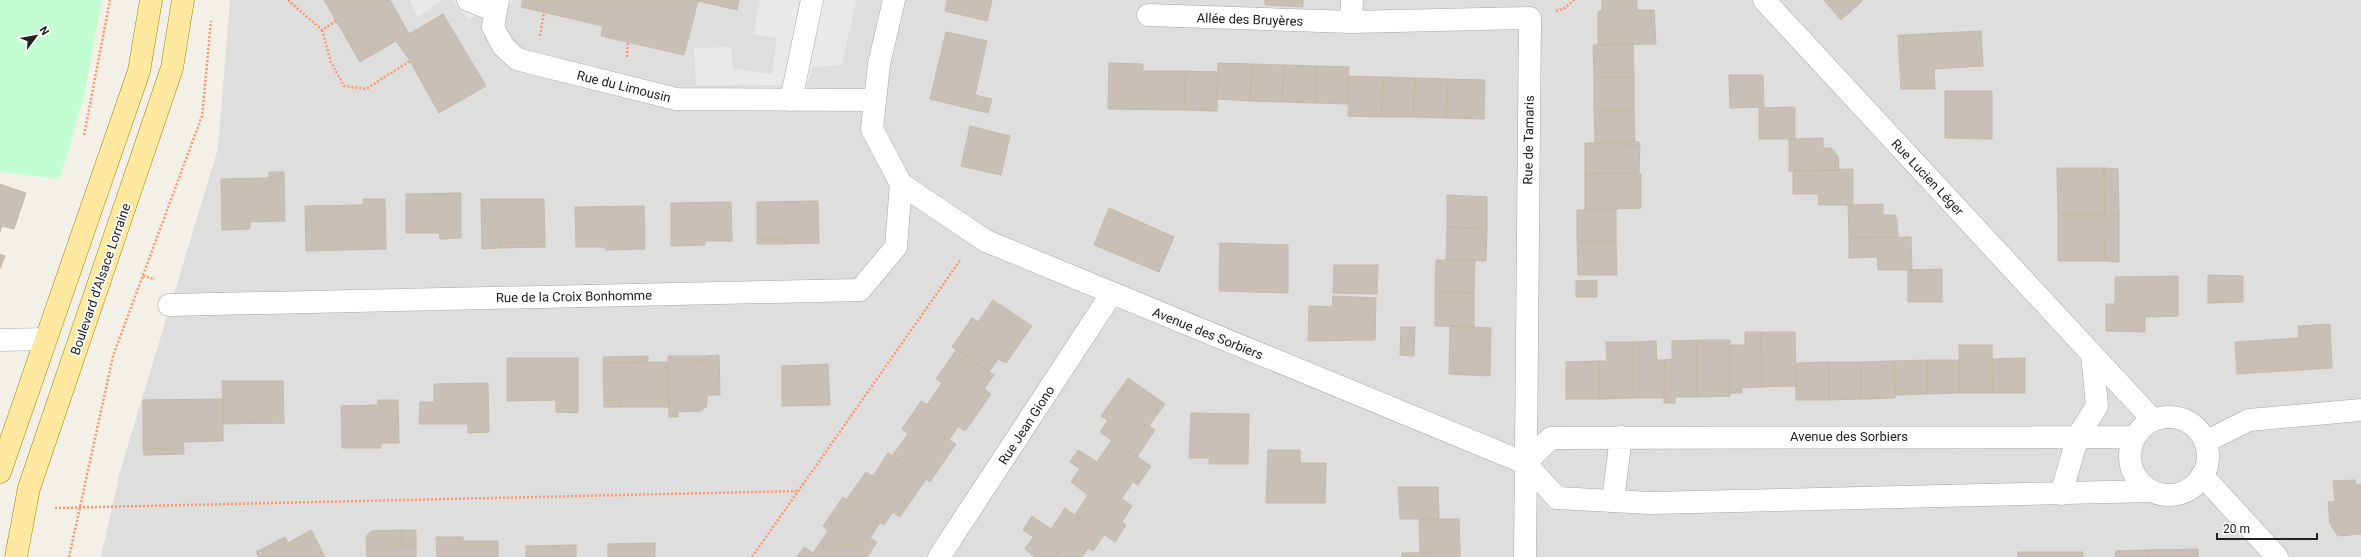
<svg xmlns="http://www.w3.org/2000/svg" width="2361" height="557" font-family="Roboto,sans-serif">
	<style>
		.residential { fill: #dfdede }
		.park { fill: #c2fed2 }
		.parking { fill: #e9e9e9 }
		.building { fill: #c8c0b6; stroke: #c5baa8 }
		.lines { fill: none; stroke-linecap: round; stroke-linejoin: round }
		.minor-casing { stroke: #a8a8a8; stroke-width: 23 }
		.major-casing { stroke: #9e8700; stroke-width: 23 }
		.path { stroke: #ff966b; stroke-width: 2.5; stroke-dasharray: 2 2; stroke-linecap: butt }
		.minor { stroke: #fff; stroke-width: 22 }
		.major { stroke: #ffe89f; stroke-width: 22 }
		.labels { text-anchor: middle; stroke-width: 3.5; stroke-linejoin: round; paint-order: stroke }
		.street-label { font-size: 13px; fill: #212121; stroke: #fff }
	</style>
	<rect width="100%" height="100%" fill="#f2f0e7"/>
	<!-- residential -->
	<path class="residential" d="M230,0h2131v557h-2260l19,-86 98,-322z"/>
	<!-- park -->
	<path class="park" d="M0,0h102l-18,96 -24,83 -60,-7z"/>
	<!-- parking -->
	<path class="parking" d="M409,0h34l-25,17z
		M453,0h59l-1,5 -43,14z
		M760,0h96l-14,65 -30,2 -4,18h-112l-2,-37 37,-1 2,22 39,5 5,-36 -24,-4z"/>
	<!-- building -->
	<path class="building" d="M324,0h66l19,34 34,-20 43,72 -47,27 -29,-52 -14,-20 -36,21z
		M523,0h216l-2,10 -39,-9 -14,54 -83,-19 2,-10 -82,-19z
		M947,0h45l-5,21 -42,-10z
		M1265,0h38v7l-38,-2z
		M1602,0h35v10h17l2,34 -58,1v-34h4z
		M1824,0h39l-22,20z
		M1981,31l2,35 -49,3 1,20h-34l-2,-34h5l-1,-20z
		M946,32l41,9 -12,54 17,4 -4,14 -58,-14z
		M1898,35h5l1,20h-5z
		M1633,44l1,33h-40l-1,-32z
		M1109,63l34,1v7h43l-2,39 -76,-1z
		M1218,63l34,1 -2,37 -33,-2z
		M1252,64l32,1 -2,37 -32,-1z
		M1284,65l33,1 -1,37 -34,-1z
		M1317,66l32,1 -1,37 -32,-1z
		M1186,71l32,1 -1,39 -33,-1z
		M1729,75h34l1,32 -34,1z
		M1349,76l34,1 -2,40 -33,-1z
		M1383,77l32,1 -2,39h-32z
		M1594,77h40v33h-40z
		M1415,78l33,1 -2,39 -33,-1z
		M1448,79l37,1 -1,39 -38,-1z
		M1945,91h47v48l-47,-1z
		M1795,107v32h-36v-31z
		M1594,110h40l1,32 -40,1z
		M970,126l40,10 -9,39 -40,-9z
		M1823,138v10h8l7,8 1,14 -50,1v-32z
		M1625,142h14l1,3 -15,1z
		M1625,142v4l15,-1 -1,28 -54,1v-31z
		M2057,168h47l1,46 -47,1z
		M2104,168l14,1 1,45h-14z
		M1853,169v36h-34l-1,-11h-25v-23z
		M269,172h15l1,49 -35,1v7l-28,1 -1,-51 48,-1z
		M1625,173l16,1v34l-56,2v-36z
		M0,184l26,9 -12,36 -12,-3 -2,6z
		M461,193v45l-21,1 -1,-6h-33v-39z
		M1447,195l40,2v32l-40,-2z
		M363,199h22l1,50 -80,2 -1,-45 58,-1z
		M481,199h63l1,43 -45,1v5l-18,1z
		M818,201l1,42 -34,1 -1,-6h-27v-36z
		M731,202l1,39h-27v4l-34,1v-43z
		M1883,204v11h12l2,5 1,17 -49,1 -1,-33z
		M644,206l1,43 -39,1 -1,-3h-29l-1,-40z
		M1109,208l65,29 -15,35 -65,-27z
		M1616,209v33h-39v-32z
		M2119,214v21h-14v26h-47v-46z
		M1447,227l40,2 -1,32 -40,-1z
		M2105,235h14v27l-14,-1z
		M1911,237l1,33h-34l-1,-13 -28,1v-20z
		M757,238h27l1,6h-28z
		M545,242v5l-45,1v-5z
		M1577,242h39l1,33h-39z
		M1220,243l68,2v48l-69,-2z
		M0,254l5,2 -5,13z
		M1436,260l39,1 -1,32 -39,-1z
		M1334,265h44l-1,29 -44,-1z
		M1942,269v33h-34v-32z
		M2208,275l35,1v26l-35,1z
		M2178,276v40l-33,1v15l-39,-1v-27h9v-27z
		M1597,280v17h-21v-16z
		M1435,292l39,1v34l-39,-1z
		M1333,296l43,2 -1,42 -67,1 1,-35 23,1z
		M993,300l39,26 -26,37 -8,-4 -9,13 -37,-25 20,-29 6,4z
		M2330,324l2,44 -95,6 -2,-32 64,-4 -1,-12z
		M1450,326l41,2 -1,48 -41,-2z
		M1401,327h14l-1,29 -14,-1z
		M1745,332h16l1,55 -21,1 1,5h-12v-48h15z
		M1761,332h34l1,54 -34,1z
		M1697,340h33v56l-33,1z
		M1697,340v57h-22v6h-11v-43l8,-1v-18z
		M1656,341l1,19h7v38h-32v-56z
		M1606,342h26v56l-33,1v-38h8z
		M1959,345h33l1,48h-34z
		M957,349l37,26 -10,14 7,5 -26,37 -38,-26 15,-22 -6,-4z
		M719,355l1,40h-13v11l-6,5 -23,1v5h-9l-1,-61h26v5h12v-5z
		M648,356v6l-45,1v-6z
		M694,356h12v5h-12z
		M507,358h71v55l-22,-1v-12l-49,1z
		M2025,358v35h-32l-1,-34z
		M1927,360h33l-1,33 -32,1z
		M1927,360v34l-32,1 -1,-34z
		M1599,361v38h-33v-37z
		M1894,361l1,37 -34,1v-37z
		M668,362l1,45h-49v-7h-16l-1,-37z
		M1829,362v38h-33v-37z
		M1829,362h32v37l-32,1z
		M828,364l2,41 -48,1v-40z
		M1128,378l37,26 -16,22 6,4 -18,27 -37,-25 8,-12 -7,-4z
		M222,381h61l1,42 -61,1z
		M488,383l1,49 -21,1v-9h-49l1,-22h14v-18z
		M223,399v42l-40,1 1,6 -41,1v-49z
		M378,400h20l1,43h-18v5h-39l-1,-42 36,-1z
		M604,400h16v7h-16z
		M921,401l37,25 -9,14 7,4 -26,38 -38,-26 16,-22 -6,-5z
		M1191,413l58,1 -1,50h-39v-6h-20z
		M1112,440l39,26 -13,19 -5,-3 -11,16 -52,-36 8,-12 19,12z
		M184,448v6l-40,1 -1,-6z
		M1268,450h32v13h26l-1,40h-59z
		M888,453l38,26 -26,38 -7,-5 -9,13 -38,-25 20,-28 7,4z
		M1080,469l52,37 -10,16 4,3 -11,17 -40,-27 13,-20 -17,-13z
		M2355,480l1,5 5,-1v50l-23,2 -8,-12 -2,-22 7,-1 -2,-20z
		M1398,487h40l1,32h-39z
		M843,497l37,26 -10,15 7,4 -10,15h-48l-6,-4 15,-22 -5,-5z
		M1065,508l39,27 -11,16 -5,-3 -6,9h-18l-41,-27 9,-14 19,13z
		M1419,519h40l1,33h-40z
		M311,530l14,27h-66l-3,-5 29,-15 3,6z
		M401,530l1,15h14v12h-49l-1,-21 5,-5z
		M401,530h15v15h-14z
		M1034,536l30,21h-29l-10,-8z
		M436,537h27v4h35v16h-61z
		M655,543v14h-47v-13z
		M576,545v12h-50v-11z
		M804,547l15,10h-22z
		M2198,549v8h-50l-1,-7z
		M2147,550l1,7h-33l1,-6z
		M1460,552v5h-58v-4z
		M2018,552h32v5h-32z
		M2050,552h33v5h-33z"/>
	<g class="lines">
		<!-- minor casing -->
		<g class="minor-casing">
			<path id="minor" d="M468,0l28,11
				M498,0l-5,27 10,19 14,13 19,5 140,35 199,1
				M894,0l-15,64 -7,65 29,55 85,57 539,222 32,35 93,5 502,-12
				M1352,0l-1,22 179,-4 -5,539
				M1764,0l389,420
				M1148,15l203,7
				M791,100l21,-100
				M169,305l691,-15 36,-43 5,-63
				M0,340l46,-1
				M2130 456a39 39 0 1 1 78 0a39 39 0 1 1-78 0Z
				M2205,442l44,-22 112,-10
				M1525,463l26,-25 584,-1
				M2202,475l75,82
				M2061,494l17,-58 19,-30 -5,-52
				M1613,501l8,-64
				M939,557l173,-264"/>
		</g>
		<!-- major casing -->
		<g class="major-casing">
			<path id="major" d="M0,472l139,-401 12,-71
				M16,557l13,-69 143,-420 11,-68"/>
		</g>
		<!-- path -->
		<path class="path" d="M288,0l34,30 15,-10
			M1556,11l9,-3 9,-8
			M322,30l9,32 13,24 22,3 44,-28
			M540,36l4,-24
			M627,57l1,-15
			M84,135l26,-135
			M143,276l12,3
			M55,508l743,-17
			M69,557l44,-201 89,-240 9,-95
			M752,557l209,-298"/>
		<!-- minor -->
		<use href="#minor" class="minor"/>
		<!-- major -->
		<use href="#major" class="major"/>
	</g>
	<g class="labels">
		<!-- street labels -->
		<g class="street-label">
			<text transform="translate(1250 19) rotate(2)" y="5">Allée des Bruyères</text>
			<text transform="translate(624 86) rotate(14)" y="5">Rue du Limousin</text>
			<text transform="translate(1528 140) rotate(-89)" y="5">Rue de Tamaris</text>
			<text transform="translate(1928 177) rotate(47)" y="5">Rue Lucien Léger</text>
			<text transform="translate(100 279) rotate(-71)" y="5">Boulevard d'Alsace Lorraine</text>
			<text transform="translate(574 296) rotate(-1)" y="5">Rue de la Croix Bonhomme</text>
			<text transform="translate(1208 333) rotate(22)" y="5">Avenue des Sorbiers</text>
			<text transform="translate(1026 425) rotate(-57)" y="5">Rue Jean Giono</text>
			<text x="1849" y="441">Avenue des Sorbiers</text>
		</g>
	</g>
	<!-- north arrow -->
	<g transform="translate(36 36) rotate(58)" stroke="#ffffff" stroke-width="3" paint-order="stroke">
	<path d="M0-3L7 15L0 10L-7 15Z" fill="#212121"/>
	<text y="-6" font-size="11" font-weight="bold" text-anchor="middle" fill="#212121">N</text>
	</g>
	<!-- scale -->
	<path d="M2217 533v6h100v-6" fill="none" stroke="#212121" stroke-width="2"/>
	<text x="2223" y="533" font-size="12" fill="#212121" stroke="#ffffff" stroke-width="3" paint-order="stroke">20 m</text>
</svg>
